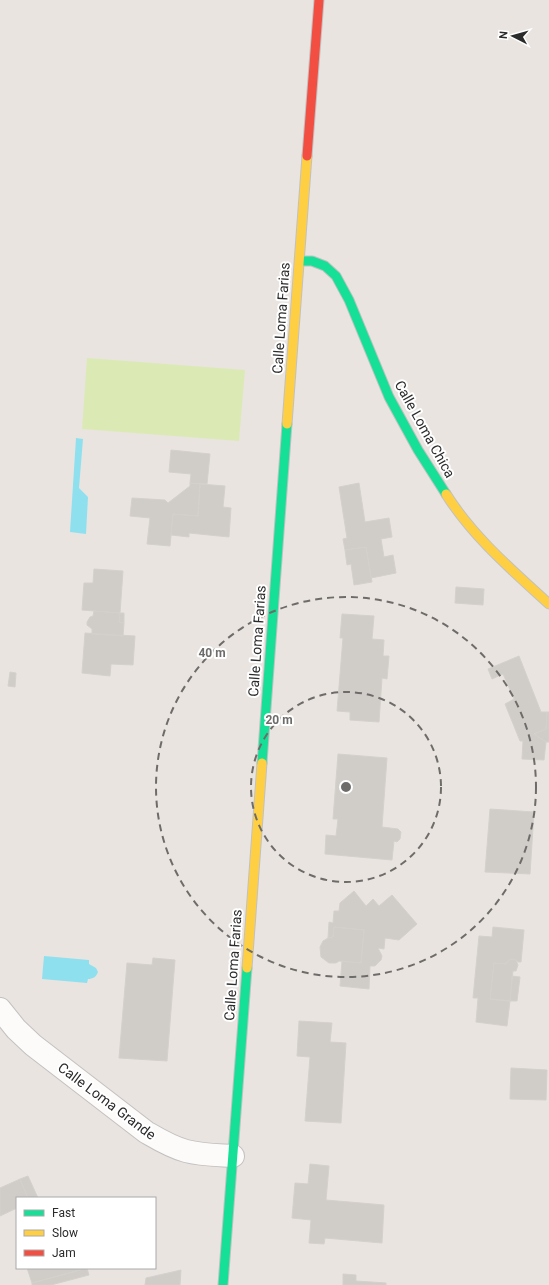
<svg xmlns="http://www.w3.org/2000/svg" width="549" height="1285" font-family="Roboto,sans-serif">
	<style>
		.pitch { fill: #dbeab5 }
		.water { fill: #8fe0ef }
		.building { fill: #d0cdc9; stroke: #d4d0cc }
		.lines { fill: none; stroke-linecap: round; stroke-linejoin: round }
		.street-casing { stroke: #c2c1c2; stroke-width: 24 }
		.fast-casing { stroke: #c2c1c2; stroke-width: 11 }
		.slow-casing { stroke: #c2c1c2; stroke-width: 11 }
		.jam-casing { stroke: #c2c1c2; stroke-width: 11 }
		.street { stroke: #fcfbfa; stroke-width: 22 }
		.fast { stroke: #16e098; stroke-width: 9 }
		.slow { stroke: #ffcf43; stroke-width: 9 }
		.jam { stroke: #f24e42; stroke-width: 9 }
		.ring { fill: none; stroke: #6e6c6a; stroke-width: 2; stroke-dasharray: 7 5 }
		.labels { text-anchor: middle; stroke-width: 4; stroke-linejoin: round; paint-order: stroke }
		.street-label { font-size: 14px; fill: #2b2b2b; stroke: #fff }
		.centre { fill: #6e6c6a; stroke: #fff; stroke-width: 2 }
		.ring-label { font-size: 12px; text-anchor: middle; font-weight: bold; fill: #6e6c6a; stroke: #fff; stroke-width: 4; stroke-linejoin: round; paint-order: stroke }
	</style>
	<rect width="100%" height="100%" fill="#e9e4e0"/>
	<!-- pitch -->
	<path class="pitch" d="M87,358l158,12 -6,71 -157,-12z"/>
	<!-- water -->
	<path class="water" d="M76,438l7,1 -4,49 9,9 -2,37 -16,-2z
		M44,956l45,4v4l7,4 2,4c-2,5 -5,7 -10,7l-1,4 -45,-4z"/>
	<!-- building -->
	<path class="building" d="M171,450l39,4 -3,30 -17,-1 1,-9 -22,-2z
		M190,483l10,1 -2,32 -25,-2 -3,32 -23,-2 3,-26 -20,-2 2,-18 33,2 3,3 22,-17z
		M359,483l6,39 24,-4 3,19 -11,2 3,18 9,-2 3,18 -25,5 -5,-31 -21,3 -2,-11 4,-1 -8,-51z
		M200,484l25,2 -2,21 8,1 -2,29 -40,-4v4l-18,-2 2,-21 25,2z
		M366,547l6,35 -18,3 -3,-21 -4,1 -2,-15z
		M94,569l29,2 -3,42 -38,-3 2,-27h9z
		M456,587l28,2 -1,16 -28,-2z
		M94,611l26,2 -1,9 5,1 -1,13 -31,-2v-5l-5,-4v-3l3,-5 3,-1z
		M120,613h4v10l-5,-1z
		M342,614l32,2 -2,23 12,1 -1,16h6l-2,23 -5,-1 -3,44 -29,-2v-8l-13,-1 6,-73h-3z
		M85,633l50,3 -2,29 -22,-1 -1,12 -28,-3z
		M519,656l22,56h6l-1,17 -12,5 12,8 -2,18 -22,-1 1,-18h-3l-15,-37 9,-5 -11,-25 -11,5 -4,-10z
		M10,672l6,1 -1,14 -7,-1z
		M547,712h2v30h-3l-12,-8 12,-5z
		M338,754l49,4 -5,69 16,2 3,3 -1,7 -3,3 -3,-1 -2,19 -67,-6 1,-19 10,1 2,-17h-5z
		M490,809l44,3 -4,62 -45,-2z
		M354,891l12,15 7,-7 6,7 13,-11 25,29 -18,16 -14,-2 -1,11 -6,-1 4,8 -1,4 -6,6h-5l-1,23 -29,-3 2,-25 19,2 3,-33 -30,-3 -1,10 -5,1 1,-16 4,1 1,-12h5l1,-8z
		M334,927l30,3 -3,33 -22,-2 -3,2h-7l-8,-6 -1,-10 3,-6 5,-3 5,-1z
		M493,927l31,3 -3,32h-3l-2,-2 -4,-1 -3,1 -3,4 -12,-1 -4,36 20,2 -3,25 -31,-4 2,-24h-5l6,-62 13,1z
		M153,958l22,2 -8,101 -48,-3 8,-95 25,2z
		M512,959l4,1 2,5 -2,6h-3l-3,30 -20,-2 4,-36 12,1 3,-4z
		M512,976l8,1 -3,24h-7z
		M299,1021l33,2 -2,19 16,1 -5,80 -36,-2 5,-64 -13,-1z
		M511,1068l36,2 -1,30 -36,-1z
		M310,1164l19,2 -3,34 58,5 -2,38 -57,-5 -1,6 -15,-1 2,-23 -19,-2 3,-35 13,1z
		M28,1176l10,22h-10l-8,-19z
		M20,1179l8,19h-11v10l-17,8v-28z
		M27,1268h53v2l-48,13z
		M80,1268h7l2,7 -38,10h-19v-2l48,-13z
		M181,1270l-1,15h-35l1,-7z
		M343,1274l13,1v6l30,2v2h-43z"/>
	<g class="lines">
		<!-- street casing -->
		<g class="street-casing">
			<path id="street" d="M0,1009l16,20 17,16 113,87c12,7 25,15 40,19 15,4 31,4 47,5"/>
		</g>
		<!-- fast casing -->
		<g class="fast-casing">
			<path id="fast" d="M300,261h12l13,5 11,10 13,24 40,97 29,53 28,44
				M262,763l25,-339
				M223,1285l24,-317"/>
		</g>
		<!-- slow casing -->
		<g class="slow-casing">
			<path id="slow" d="M287,424l20,-268
				M446,494c27,43 66,76 103,110
				M247,968l15,-205"/>
		</g>
		<!-- jam casing -->
		<g class="jam-casing">
			<path id="jam" d="M307,156l12,-156"/>
		</g>
		<!-- street -->
		<use href="#street" class="street"/>
		<!-- fast -->
		<use href="#fast" class="fast"/>
		<!-- slow -->
		<use href="#slow" class="slow"/>
		<!-- jam -->
		<use href="#jam" class="jam"/>
	</g>
	<!-- distance rings -->
	<g class="ring">
		<circle cx="346" cy="787" r="95"/>
		<circle cx="346" cy="787" r="190"/>
	</g>
	<g class="labels">
		<!-- street labels -->
		<g class="street-label">
			<text transform="translate(281 318) rotate(-86)" y="5">Calle Loma Farias</text>
			<text transform="translate(425 429) rotate(61)" y="5">Calle Loma Chica</text>
			<text transform="translate(257 641) rotate(-86)" y="5">Calle Loma Farias</text>
			<text transform="translate(233 965) rotate(-86)" y="5">Calle Loma Farias</text>
			<text transform="translate(107 1101) rotate(37)" y="5">Calle Loma Grande</text>
		</g>
	</g>
	<circle cx="346" cy="787" r="6" class="centre"/>
	<g class="ring-label">
		<text x="212" y="657">40 m</text>
		<text x="279" y="724">20 m</text>
	</g>
	<!-- legend -->
	<rect x="16" y="1197" width="140" height="72" fill="#ffffff" stroke="#aaaaaa"/>
	<rect x="24" y="1210" width="20" height="6" fill="#16e098" stroke="#aaaaaa"/>
	<text x="52" y="1217" font-size="12" fill="#2b2b2b">Fast</text>
	<rect x="24" y="1230" width="20" height="6" fill="#ffcf43" stroke="#aaaaaa"/>
	<text x="52" y="1237" font-size="12" fill="#2b2b2b">Slow</text>
	<rect x="24" y="1250" width="20" height="6" fill="#f24e42" stroke="#aaaaaa"/>
	<text x="52" y="1257" font-size="12" fill="#2b2b2b">Jam</text>
	<!-- north arrow -->
	<g transform="translate(513 36) rotate(276)" stroke="#ffffff" stroke-width="3" paint-order="stroke">
	<path d="M0-3L7 15L0 10L-7 15Z" fill="#2b2b2b"/>
	<text y="-6" font-size="11" font-weight="bold" text-anchor="middle" fill="#2b2b2b">N</text>
	</g>
</svg>
